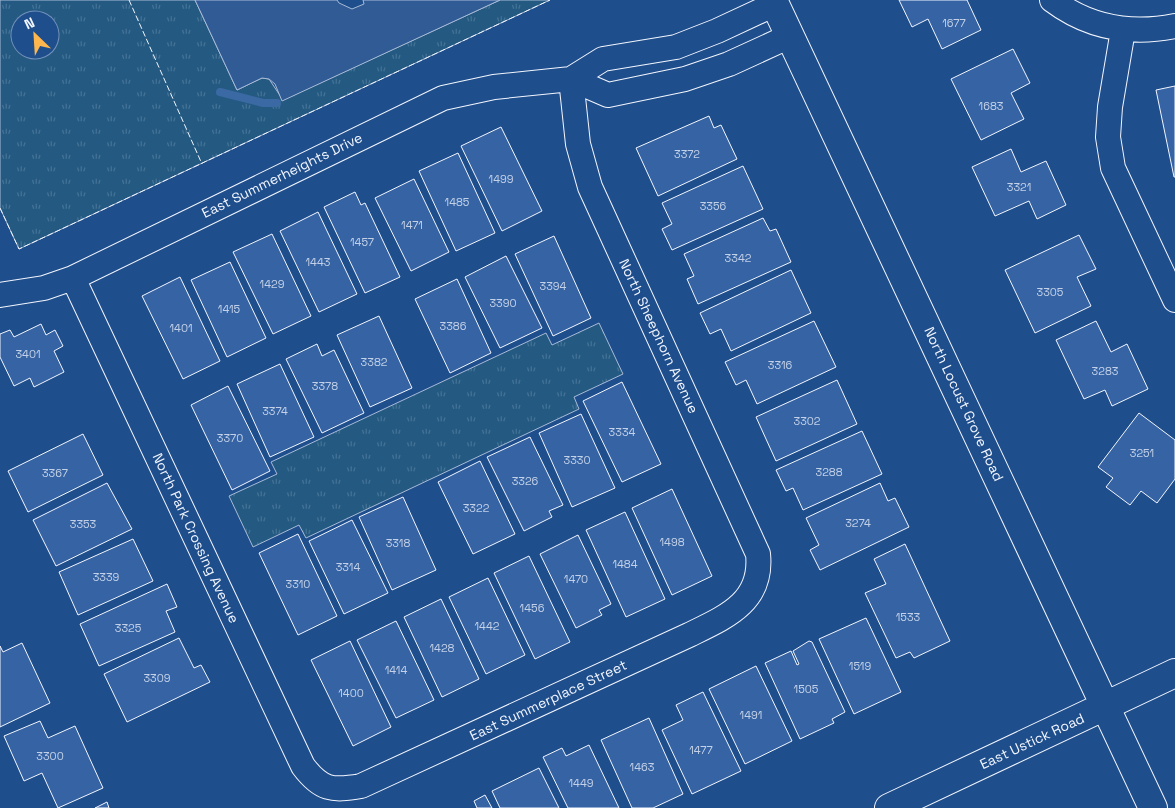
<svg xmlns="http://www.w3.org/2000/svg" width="1175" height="808" font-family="'Space Grotesk',sans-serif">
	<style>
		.grass { fill: url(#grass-tufts); stroke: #a8bbd7; fill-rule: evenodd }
		.parking { fill: #305b95; stroke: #a8bbd7 }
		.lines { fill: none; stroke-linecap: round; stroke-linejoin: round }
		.stream { stroke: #3b69a3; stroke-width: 8 }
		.building { fill: #3563a3; stroke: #f2f6ff }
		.minor-casing { stroke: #f2f6ff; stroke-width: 26 }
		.secondary-casing { stroke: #f2f6ff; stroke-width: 30 }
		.minor { stroke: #1f4e8c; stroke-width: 24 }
		.secondary { stroke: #1f4e8c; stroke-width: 28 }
		.fence { stroke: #f2f6ff; stroke-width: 1; stroke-dasharray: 6 2.5; stroke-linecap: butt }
		.labels { text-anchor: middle; stroke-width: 4; stroke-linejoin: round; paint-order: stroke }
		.number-label { font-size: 11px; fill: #c3d1e8 }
		.street-label { font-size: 14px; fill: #f2f6ff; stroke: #1f4e8c }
	</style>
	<defs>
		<pattern id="grass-tufts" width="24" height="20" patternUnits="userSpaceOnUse" patternTransform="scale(1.25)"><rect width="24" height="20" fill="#245a82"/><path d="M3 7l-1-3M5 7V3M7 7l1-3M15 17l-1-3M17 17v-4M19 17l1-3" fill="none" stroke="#447295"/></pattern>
	</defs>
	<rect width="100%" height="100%" fill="#1f4e8c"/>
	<!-- grass -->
	<path class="grass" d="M0,0h195l42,90 25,-12 7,1 14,21 217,-100h50l-531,249 -19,-41zM20,20h30v30h-30z
		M599,323l24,51 -49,23 5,12 -273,129 -7,-13 -46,22 -24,-51 48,-22 -6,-12 275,-129 6,12z"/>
	<!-- parking -->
	<path class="parking" d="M195,0h142l2,3 13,6 12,-5 -1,-4h137l-218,101 -7,-17 -6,-5 -7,-1 -25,12z"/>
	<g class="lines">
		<!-- stream -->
		<path class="stream" d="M220,92l43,11h14"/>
	</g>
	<!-- building -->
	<path class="building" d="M899,0h68l14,30 -39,19 -14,-30 -16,8z
		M1013,49l17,34 -19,10 13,26 -43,21 -30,-61z
		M1175,86v91h-1l-18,-87z
		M709,116l5,12 7,-3 16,34 -79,37 -22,-48z
		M501,127l41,84 -40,20 -41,-85z
		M1011,149l10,23 25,-11 20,44 -29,14 -8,-18 -34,15 -23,-49z
		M458,153l37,80 -39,18 -37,-80z
		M743,166l20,43 -91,41 -10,-21 10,-5 -10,-21z
		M414,179l35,73 -38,19 -36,-73z
		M355,192l6,13 4,-2 35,74 -35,16 -41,-86z
		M318,212l39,82 -38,18 -39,-81z
		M763,218l7,13 6,-2 15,33 -93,42 -11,-25 7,-3 -10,-22z
		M272,234l39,82 -38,18 -40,-82z
		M1079,235l17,34 -19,8 14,29 -56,27 -30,-63z
		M554,236l37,82 -38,18 -38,-82z
		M506,256l36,72 -42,20 -35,-71z
		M230,262l36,76 -39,19 -36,-77z
		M791,270l20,43 -80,38 -10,-22 -11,5 -10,-21z
		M180,277l40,84 -37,18 -41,-83z
		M457,279l34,74 -41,20 -35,-74z
		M379,316l33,72 -42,19 -33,-72z
		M814,321l22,46 -79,37 -11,-24 -10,5 -11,-23z
		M1096,321l15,31 16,-8 21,45 -36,17 -7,-16 -21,9 -28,-59z
		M41,324l5,11 9,-5 8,16 -9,5 10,21 -30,15 -4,-9 -16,8 -14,-29v-23l10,-4 4,7z
		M317,344l5,12 12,-6 30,63 -42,20 -36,-74z
		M280,364l34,73 -44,20 -33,-73z
		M837,380l20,44 -81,37 -20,-44z
		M622,382l39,82 -39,18 -39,-81z
		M228,386l42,85 -38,19 -41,-85z
		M1139,413l36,27v39l-18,24 -16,-12 -11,14 -24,-18 7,-9 -15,-11z
		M581,414l34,74 -43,19 -33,-74z
		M862,431l20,43 -79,36 -10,-22 -7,3 -10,-21z
		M83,434l20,41 -75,37 -20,-41z
		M530,437l33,68 -14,6 3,6 -28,14 -37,-74z
		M480,461l35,73 -42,20 -35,-72z
		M107,483l25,46 -76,37 -23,-46z
		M880,483l8,18 7,-3 14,29 -89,43 -10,-20 9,-5 -13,-27z
		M672,489l40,87 -40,19 -40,-87z
		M403,497l33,73 -44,20 -33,-73z
		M625,512l40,87 -39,18 -40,-87z
		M352,520l36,73 -44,21 -35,-73z
		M298,534l39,82 -39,19 -39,-82z
		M578,535l33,69 -12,6 3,5 -26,13 -36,-74z
		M133,539l20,42 -75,34 -19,-43z
		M905,544l45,97 -36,17 -4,-6 -14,6 -31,-65 21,-9 -12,-25z
		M529,556l41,86 -35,17 -41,-86z
		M488,578l37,77 -39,19 -37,-77z
		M167,584l10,23 -11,4 9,21 -76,34 -19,-42z
		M441,599l38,80 -37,18 -38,-80z
		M866,618l35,74 -47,22 -35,-75z
		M396,621l38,79 -38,18 -39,-78z
		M179,638l15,30 7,-3 9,17 -83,40 -23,-48z
		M350,641l41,86 -38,19 -42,-86z
		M809,641l3,1 33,70 -13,7 2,4 -34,16 -35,-76 26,-12 6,14 2,-1 -6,-13z
		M22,643l28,60 -50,24v-81l3,6z
		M756,666l36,75 -47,23 -36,-75z
		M703,692l38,79 -49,23 -30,-64 21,-10 -7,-15z
		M649,718l34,76 -30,14h-21l-31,-68z
		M40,721l8,17 27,-12 28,62 -45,20 -16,-35 -18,8 -20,-45z
		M589,745l30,63h-51l-25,-51 19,-9 4,8z
		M539,768l20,40h-59l-8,-17z
		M485,795l7,13h-15l-3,-7z
		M107,802l2,6h-14z"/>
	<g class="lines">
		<!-- minor casing -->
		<g class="minor-casing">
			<path id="minor" d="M1052,0c36,27 78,35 123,26
				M775,4l-58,27 -41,16 -73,12 -32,20 37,16 77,-16 44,-15 61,-28
				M1123,30l-13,77 -2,30 5,31 62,132
				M0,295l44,-7 29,-10 370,-180 51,-11 77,-8 7,65 12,43 168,367c5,48 -32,63 -69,81l-328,151c-29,5 -40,4 -58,-20l-230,-488"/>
		</g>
		<!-- secondary casing -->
		<g class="secondary-casing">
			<path id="secondary" d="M773,0l380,808
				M889,808l286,-135"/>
		</g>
		<!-- minor -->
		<use href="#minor" class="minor"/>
		<!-- secondary -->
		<use href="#secondary" class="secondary"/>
		<!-- fence -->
		<path class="fence" d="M129,0l73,164
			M0,208l19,41 531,-249"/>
	</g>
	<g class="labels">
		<!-- number labels -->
		<g class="number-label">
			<text x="954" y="27">1677</text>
			<text x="991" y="110">1683</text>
			<text x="687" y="158">3372</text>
			<text x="501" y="183">1499</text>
			<text x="1019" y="191">3321</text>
			<text x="457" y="206">1485</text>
			<text x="713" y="210">3356</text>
			<text x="412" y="229">1471</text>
			<text x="362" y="246">1457</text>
			<text x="738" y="262">3342</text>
			<text x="318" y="266">1443</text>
			<text x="272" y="288">1429</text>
			<text x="553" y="290">3394</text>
			<text x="1050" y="296">3305</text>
			<text x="503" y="307">3390</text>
			<text x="229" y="313">1415</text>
			<text x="453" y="330">3386</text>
			<text x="181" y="332">1401</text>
			<text x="28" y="358">3401</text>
			<text x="374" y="366">3382</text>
			<text x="780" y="369">3316</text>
			<text x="1105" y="375">3283</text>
			<text x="325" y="390">3378</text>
			<text x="275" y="415">3374</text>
			<text x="807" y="425">3302</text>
			<text x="622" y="436">3334</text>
			<text x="230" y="442">3370</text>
			<text x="1142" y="457">3251</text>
			<text x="577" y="464">3330</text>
			<text x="829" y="476">3288</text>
			<text x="55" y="477">3367</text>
			<text x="525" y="485">3326</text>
			<text x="476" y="512">3322</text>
			<text x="858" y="527">3274</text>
			<text x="83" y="528">3353</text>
			<text x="672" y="546">1498</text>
			<text x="398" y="547">3318</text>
			<text x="625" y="568">1484</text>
			<text x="348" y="571">3314</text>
			<text x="106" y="581">3339</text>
			<text x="576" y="583">1470</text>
			<text x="298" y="588">3310</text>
			<text x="532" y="612">1456</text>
			<text x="908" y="621">1533</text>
			<text x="487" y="630">1442</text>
			<text x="128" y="632">3325</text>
			<text x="442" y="652">1428</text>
			<text x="860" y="670">1519</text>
			<text x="396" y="674">1414</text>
			<text x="157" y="682">3309</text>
			<text x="806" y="693">1505</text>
			<text x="351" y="697">1400</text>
			<text x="751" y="719">1491</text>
			<text x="701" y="754">1477</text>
			<text x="50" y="760">3300</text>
			<text x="642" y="771">1463</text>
			<text x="581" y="787">1449</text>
		</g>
		<!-- street labels -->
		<g class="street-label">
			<text transform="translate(282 175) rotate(-26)" y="5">East Summerheights Drive</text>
			<text transform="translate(659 336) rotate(65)" y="5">North Sheephorn Avenue</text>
			<text transform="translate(964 404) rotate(65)" y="5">North Locust Grove Road</text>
			<text transform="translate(196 538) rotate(65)" y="5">North Park Crossing Avenue</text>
			<text transform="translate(548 700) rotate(-25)" y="5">East Summerplace Street</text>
			<text transform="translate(1032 741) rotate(-25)" y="5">East Ustick Road</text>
		</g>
	</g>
	<!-- north arrow -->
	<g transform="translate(35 35) rotate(335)"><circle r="24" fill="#1f4e8c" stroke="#7391ba"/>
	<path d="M0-4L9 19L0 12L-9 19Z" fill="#ffb74d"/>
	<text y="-8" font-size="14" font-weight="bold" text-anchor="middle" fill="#f2f6ff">N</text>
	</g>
</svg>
